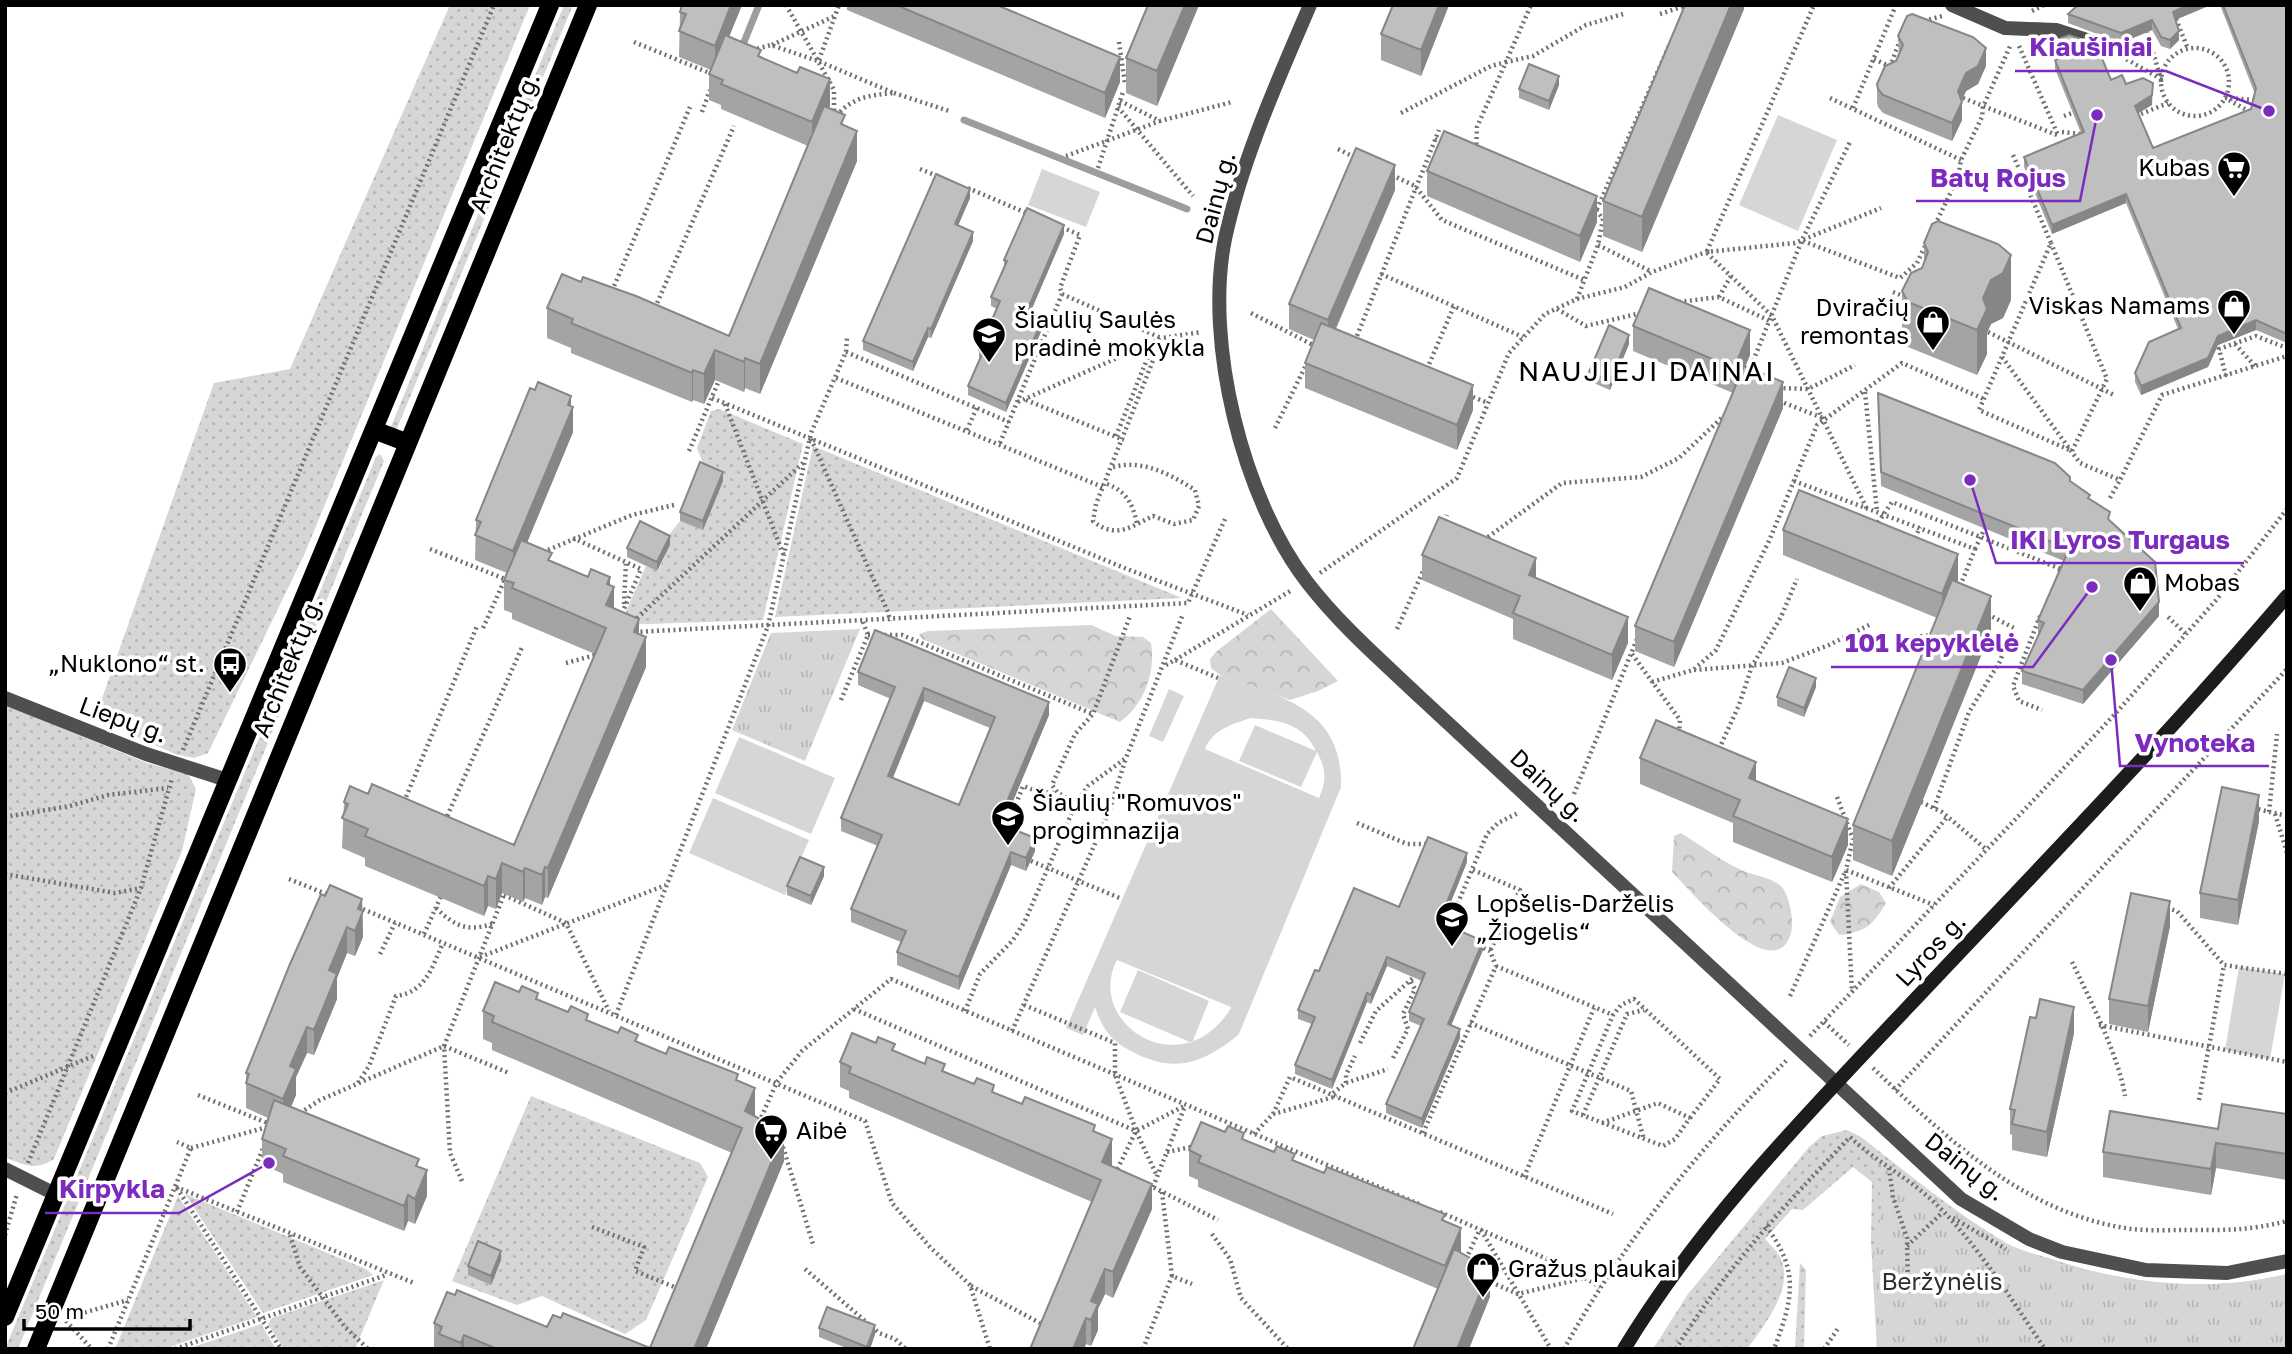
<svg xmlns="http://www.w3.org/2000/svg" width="2292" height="1354" font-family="'Golos Text',sans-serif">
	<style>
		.grass { fill: url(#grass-dots) }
		.forest { fill: url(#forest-crowns) }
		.park { fill: url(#park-tufts) }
		.garden { fill: #d6d6d6; fill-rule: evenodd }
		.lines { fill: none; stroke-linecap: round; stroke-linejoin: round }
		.stream { stroke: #9d9d9d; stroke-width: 7 }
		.path { stroke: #717171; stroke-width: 4.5; stroke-dasharray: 2 3.5; stroke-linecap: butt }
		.street { stroke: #4f4f4f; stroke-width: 14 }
		.secondary { stroke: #1c1c1c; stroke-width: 14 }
		.primary { stroke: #000; stroke-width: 18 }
		.wall { fill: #a4a4a4; fill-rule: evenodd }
		.shaded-wall { fill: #868686 }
		.building { fill: #bfbfbf; stroke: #868686; stroke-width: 2; fill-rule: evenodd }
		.labels { text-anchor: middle; stroke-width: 7; stroke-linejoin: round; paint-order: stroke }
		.street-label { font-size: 24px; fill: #000; stroke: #fff }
		.poi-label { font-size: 24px; fill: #000; stroke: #fff; text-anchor: start }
		.park-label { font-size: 24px; fill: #2d2d2d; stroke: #fff }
		.quarter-label { font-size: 28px; letter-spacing: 2px; fill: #000; stroke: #fff }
		.leader { fill: none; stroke: #7b2cbf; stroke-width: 2.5 }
		.callout-dot { fill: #7b2cbf; stroke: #fff; stroke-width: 2.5 }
		.callout-label { font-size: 26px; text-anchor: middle; font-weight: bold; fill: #7b2cbf; stroke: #fff; stroke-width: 7; stroke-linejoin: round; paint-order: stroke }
	</style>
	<defs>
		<pattern id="grass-dots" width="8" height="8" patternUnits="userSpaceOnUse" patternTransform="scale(1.75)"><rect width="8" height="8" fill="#d6d6d6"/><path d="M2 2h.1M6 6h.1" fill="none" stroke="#b6b6b6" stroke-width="1.8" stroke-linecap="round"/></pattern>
		<pattern id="forest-crowns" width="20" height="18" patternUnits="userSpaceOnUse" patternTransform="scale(1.75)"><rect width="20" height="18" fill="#d6d6d6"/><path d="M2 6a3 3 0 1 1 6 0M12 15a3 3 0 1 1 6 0" fill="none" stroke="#b6b6b6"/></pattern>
		<pattern id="park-tufts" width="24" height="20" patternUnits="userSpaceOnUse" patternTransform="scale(1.75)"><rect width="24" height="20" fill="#d6d6d6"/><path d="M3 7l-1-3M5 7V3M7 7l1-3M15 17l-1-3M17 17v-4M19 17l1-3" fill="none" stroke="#b6b6b6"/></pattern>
	</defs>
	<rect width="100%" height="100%" fill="#fff"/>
	<!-- grass -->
	<path class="grass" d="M450,5h80l-225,548 -97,200 -14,5 -19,-4 -80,-36 119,-335 76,-14z
		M564,5h9l-175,421 -2,4 -6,-1z
		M719,409l84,35 -40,176 -143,5 26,-59 12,5 12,-26 -6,-4 16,-20 23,8 20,-48 -23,-10 3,-8 -6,-15 14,-37z
		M813,446l369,152 -407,19z
		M380,454l4,7 -366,888h-13l371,-892z
		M5,705l142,58 41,11 8,15 -14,62 -128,308c-18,12 -31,6 -49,-2z
		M531,1096l169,67 8,14 -62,143 -21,14 -83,-38 -25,9 -65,-24z
		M1847,1130l14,7c48,37 94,76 147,107 12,7 28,10 41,14 74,26 161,35 238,16v75h-410l-6,-107 1,-60 -19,-15 -50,43 -11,-1 -27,30c7,8 16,15 18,26 7,29 -20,62 -36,84h-94l35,-55 121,-147 13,-11z
		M185,1194l181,75 7,6 -110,38z
		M178,1196l79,121 -93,32h-49z
		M1800,1263l6,7 -2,79h-9z
		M384,1280l-29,69h-71l-16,-25 4,-6z
		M261,1324l15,25h-89z"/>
	<!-- forest -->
	<path class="forest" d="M1271,609l67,72 -20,10 -28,9 -70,-25 -9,-7 -1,-9 7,-8z
		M1091,625l25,11 27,1 8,6c5,29 -7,62 -31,79l-198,-83 -3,-5 9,-3z
		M1681,833c19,12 39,27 60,37 12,6 35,7 43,20 6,10 10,31 7,43 -16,58 -103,-45 -119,-61l2,-36z
		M1861,884l18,8 7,11c-13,22 -20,29 -47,32l-9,-13 10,-25z"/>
	<!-- park -->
	<path class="park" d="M860,629l-55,132 -73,-31 39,-97z
		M1903,1171c34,27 71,59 111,76 83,34 185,49 273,27v75h-410l-4,-94 10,-49 -3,-13 4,-10z"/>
	<!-- garden -->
	<path class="garden" d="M1778,115l59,25 -39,91 -59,-26z
		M1042,169l58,23 -14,35 -58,-22z
		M1220,675c61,22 123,33 121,112l-102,247c-35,30 -66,40 -108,17 -20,-10 -29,-23 -36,-44l-12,28 -17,-7zM1251,718c28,2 52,5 65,33l-61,-26 -16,36 62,26 16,-35c9,17 10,28 2,46l-114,-49c8,-20 28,-25 46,-31zM1117,960l114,47v1c-50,80 -147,14 -114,-48z
		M1169,689l15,7 -21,46 -14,-6z
		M739,737l96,41 -24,56 -96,-41z
		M713,798l96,42 -24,55 -96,-42z
		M2239,967l46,7 -15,85 -45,-9z
		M1138,970l71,31 -17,42 -72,-31z"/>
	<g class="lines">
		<!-- stream -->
		<path class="stream" d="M742,47l17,-42
			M964,120l223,89"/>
		<!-- path -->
		<path class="path" d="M786,5l32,56 76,32c-23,2 -41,4 -57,22
			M1018,6v-1
			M2032,11l12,-6
			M1660,14l27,-9
			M2176,19l12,30
			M1924,21l18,-5
			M634,42l78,32
			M1119,42l6,42
			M772,45l63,-29
			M2019,46l39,89
			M2161 82a34 34 0 1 1 68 0a34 34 0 1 1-68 0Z
			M752,50l19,-5 47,16 16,29v25
			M2112,51l49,28 -14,-47
			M1874,59l15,7
			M819,60l20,-55
			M1890,67l10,-27
			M894,93l55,18
			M1830,98l131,62
			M1963,98l94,37
			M2225,98l31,2
			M2229,100l23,13
			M1120,101l40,20 72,-19
			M1118,107l75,89
			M1853,108l43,-103
			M702,112l8,-22
			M1401,113l90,-47 15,-4 25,-57
			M2064,116l8,-3
			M2136,116l32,-13
			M2062,132l19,2
			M1435,139l9,4
			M1338,149l18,9
			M1476,150l1,-23 29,-65 27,-6 53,-31 37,-11
			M2013,155l38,88 -72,167 93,41 35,-72 -56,-136
			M1066,156l94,-35
			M1098,168l25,-76
			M920,169l20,8
			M1392,175l23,11 27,34 142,60
			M968,188l63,27
			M1593,209l3,2 73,-165
			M1935,225l23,-48 3,-17 21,-43 1,-10 28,-63
			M1803,241l97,37 17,-15 8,-17
			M1598,245l54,27
			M1707,251l107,-246
			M1707,253l65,63 95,193
			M1381,274l142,63
			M612,291l78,-184
			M1893,292l15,6
			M1062,294l99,44
			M1719,297l12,-21
			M1577,299l21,-54 5,-26 -7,-9
			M1679,302l40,-5 51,24
			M655,308l79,-182
			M1557,309l29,17 55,-13
			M1251,313l64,33
			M1988,332l126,63
			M1355,341l84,-211
			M2235,344l20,22
			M846,352l163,70
			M2002,357l78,106 40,17 42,-85 125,-39
			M1427,369l27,-63
			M1749,371l53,-131 48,-98
			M2226,376l-7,-27 37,-13 31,12
			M836,378l269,110
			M1778,388l30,1 47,-24
			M1865,392l12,120
			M1468,395l20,8
			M712,398l415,171 121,46
			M1026,400l98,40
			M1779,401l44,17
			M1018,402l144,-64 40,-6
			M725,404l59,152
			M1275,428l32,-65
			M967,430l10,-23
			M1116,436l38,-94
			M811,439l77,173 2,9
			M1000,443l62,-149 -2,-6 20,-53 -19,-8
			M689,451l31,-73
			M1113,467c29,-8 57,7 82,23l4,16 -6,14 -19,4 -21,-8 -16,8
			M1794,481l181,68 -16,40
			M1107,484c19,7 26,20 30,40 -16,9 -30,9 -44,-3l3,-17 66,-166
			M2110,498l10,-18
			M1443,526l4,-11
			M1875,527l17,-25 169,67 -2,3
			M1488,537l74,-54 79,-6 38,-19 48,-45
			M573,538l68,31 -21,49
			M1913,543l7,-16
			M430,549l75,30 5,-2
			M1975,549l10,-21
			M543,552l89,-37 42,-10
			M1320,573l137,-95 52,-125 36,-39 32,-15 48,-12 27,-15 54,-20 89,-9 86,-35
			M624,604l2,-42
			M2040,616l-27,70 6,15 23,9
			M2168,617l18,17
			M633,622l172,-161
			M483,628l22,-49
			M1397,629l27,-60
			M635,632l553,-29 37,-84
			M868,635h34l191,79
			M1904,638l30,-3
			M1632,654l48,66 -1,13
			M1175,660l117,-70
			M566,663l33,-9
			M1166,665l9,-5 43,18
			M1694,670l88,-7 47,-18 42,-21
			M1652,682l41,-12 23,-20 53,-109 48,-116 85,-62 82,36
			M841,700l27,-65 -5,-13
			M1719,749l20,-44 13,-39 29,-49 16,-38
			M183,750l311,-745
			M1574,794l63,-155
			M1837,797l16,42 -7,31 88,35
			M404,802l73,-176
			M1921,802l21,10 45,38
			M1076,803l-18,-10 -6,-8 23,-51 18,-20 37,-98
			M1934,808l35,-96 30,-49 15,-35 -27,-14
			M2253,808l34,8
			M2269,812l8,-78
			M2275,814l12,39
			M5,817l65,-11 38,-11 60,-7
			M445,821l78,-176
			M1357,823l50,21h24
			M1006,830l17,-44 17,6 17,1
			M1031,861l91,38
			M1473,870l47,20 -30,61
			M1846,871l6,121
			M5,874l110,19 26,-5
			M289,879l42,17
			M1889,888l59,-72
			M504,895l62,28 43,88
			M358,907l507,214 27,82 38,44 40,38 20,64
			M436,908c19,18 30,24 56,16
			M2167,908l10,3 47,54 63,9
			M1447,929l40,-95 11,-11 20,-10
			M424,934l18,-40
			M380,954l15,-31
			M480,957l186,-72
			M2072,962c18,37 47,95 53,134
			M1496,966l117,49
			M1790,996l56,-126
			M1024,1005l91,38v32l21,55
			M854,1009l282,122 21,45
			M965,1011l15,-37 33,-34 12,-19 51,-118 12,-17 38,-28 57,-144
			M616,1015l152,-389 43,-193 35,-81 1,-15
			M1824,1022l25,23
			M1470,1023l161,68 13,49
			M2099,1025l188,37
			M1012,1031l97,-219 17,-54
			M1810,1036l306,-323 101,-114 70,-90
			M1360,1043l16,-32 38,-34
			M1393,1058l15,-29 -5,-15 12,-25 -5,-9
			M1873,1068c74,71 153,147 259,161 18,2 37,1 54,1 39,0 62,1 101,-9
			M358,1083l11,-17 27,-70c30,-4 36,-29 47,-53
			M1346,1083v-8l9,-19
			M1895,1090l392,-421
			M5,1093l88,-37
			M1333,1093l13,-10 42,-14
			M198,1095l72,29
			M2199,1100l25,-135
			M300,1113l20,-13 124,-54 65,27
			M1273,1114l17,-37 323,137
			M1583,1115l44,-101 17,-4
			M759,1122l18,-40 25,-31 89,-72 528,225
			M1602,1123l56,-20 32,15 -15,21 -12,7 -91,-35 41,-96 8,-10 13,-6 86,80 -30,39
			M1423,1133l73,-167 -6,-15 -13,-6
			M1254,1134l19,-20 64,-18
			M783,1147l31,100
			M191,1148l80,-22
			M1167,1152l29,-6
			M28,1163l113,-275 31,-110
			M1889,1168l4,29 14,41 1,55
			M1115,1174l21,-43 50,-26
			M1524,1177l70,-169
			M462,1181l-12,-28 -6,-107 61,-154
			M1149,1185l69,35
			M176,1187l238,96
			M1153,1187l32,-81
			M177,1188l104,161
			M1162,1192l10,84 20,8
			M237,1212l27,-66
			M1440,1212l130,57 30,18
			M1953,1218l53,31
			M1766,1226c34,45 27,73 8,123
			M592,1227l52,20 -9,24 42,17
			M1481,1230l70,119
			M1212,1234l18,25 11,39 47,51
			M5,1235l12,-41
			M290,1235l10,32 45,60 23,22
			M1907,1246l36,-34
			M1466,1259l14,-30
			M805,1269l74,64 16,6 11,10
			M1486,1280l32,14 66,-16
			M971,1286l69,37
			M69,1317l59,-17
			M66,1321l26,28
			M108,1349l83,-201 -14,-6
			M175,1349l211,-74
			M1143,1349l29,-73
			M1564,1349c59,-107 137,-203 223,-289
			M1676,1349c48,-79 110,-145 174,-212 26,25 59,41 85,66 43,42 76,96 110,146
			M1824,1349l15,-22"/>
		<!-- street -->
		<path class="street" d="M1310,5c-32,75 -68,154 -85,234 -21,103 18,260 82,343 33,43 75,79 115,117l539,500 68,40 33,13 84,18 81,3 60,-12
			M1952,5l53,23 51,2 43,14
			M5,698l141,56 81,26
			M5,1169l50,25"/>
		<!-- secondary -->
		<path class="secondary" d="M1624,1349c77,-127 182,-234 283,-341 128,-136 259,-270 380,-412"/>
		<!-- primary -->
		<path class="primary" d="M374,430l34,13
			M5,1317l545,-1312
			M36,1349l552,-1344"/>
	</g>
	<!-- wall -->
	<path class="wall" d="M682,5h60l-13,32 101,68 -1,3 16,18 12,35 -97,233 -15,-6 -1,4 -29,-12 -11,24 -11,-4 -1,2 -121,-49v-5l-24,-10v-30l34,-26 148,54 79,-190 -87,-37v-4l-12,-5v-26l2,-4 -32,-13 1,-45z
		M847,5h150l123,77 -15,36 -258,-108z
		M1148,5h51l-42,101 -31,-13v-35z
		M1449,5l-28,71 -40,-16v-26z
		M1744,5v4l-102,243 -39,-16v-35z
		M2220,5h67v338l-31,-13 -38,15 -10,22 -67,28 -6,-13v-9l43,-44 -52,-126 -74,31 -28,-67v-10l57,-24 -26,-64v-9l7,-3 -1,-19 50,42 15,4 26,21 -14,8 15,35 98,-39 4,-15z
		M2068,14l107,6 4,20 -9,9 -9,-3 -9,-16 -31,13 -53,-20z
		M1898,36l88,30 -8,18 -12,7 -4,10v19l-10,21 -69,-28 -5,-6 -1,-5v-18l19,-23 3,-7z
		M1559,85l-10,25 -30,-12v-9z
		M1427,171l170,51 -17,40 -153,-66z
		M1395,190l-59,139 137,81 -16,40 -152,-62v-25l9,-23 -25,-11v-25z
		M970,198l-12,27 15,16 -42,97 -3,-1 -15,34 -50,-21v-9z
		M1064,234l-34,79 13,14 -37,85 -38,-17v-9l11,-27v-9l18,-41 -6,-3v-9l13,-29v-8z
		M1924,243l87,57 -8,18 -12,6 -4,9v21l-10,21 -69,-28 -6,-11v-45l20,-23 2,-5z
		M1633,326l117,29 -5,12 38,41 -109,259 -39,-16v-25l98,-233 -100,-42z
		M1629,344l-19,46 -21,-9v-9z
		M1878,393l192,88 20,19 20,20 49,96 -76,88 -61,-20v-13l17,-37h-1v-14l26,-59 -183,-75z
		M571,406l2,26 -46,111 25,19 58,23 4,24 25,25 7,33 -98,231 -3,-1 -3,8 -17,-7 -2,4 -21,-9 -6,16 -8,-3 -4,10 -119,-50v-8l-23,-10 2,-46 24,-8 146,51 81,-191 -83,-35v-6l-8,-3v-30l3,-7 -32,-13 1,-40z
		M723,481l-20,49 -23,-9v-9z
		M1783,530l175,50 -1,2 34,49 -99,245 -39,-16v-35l84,-207 -154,-63z
		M670,545l-13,26 -30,-14v-9z
		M1422,555l114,23 92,65 -16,37 -99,-41v-20l-91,-39z
		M858,672l191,43 -46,110 32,26 -9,20 -15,-6 -52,125 -62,-25v-13l4,-10 -50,-20v-13l27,-63 -37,-15v-13l50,-119 -33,-14zM924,701l66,27 -31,77 -66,-27z
		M1816,687l-12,30 -27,-11v-9z
		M1640,758l116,23 92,64 -16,37 -99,-40v-19l-93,-39z
		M2259,821l-21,104 -38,-7v-25z
		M1467,862l-25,62 41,26 -32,75 9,13 -38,90 -36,-15v-9l35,-78 -12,-5v-9l13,-31 -35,-15 -16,38 -4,-2 -35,87 -37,-15v-9l17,-41 -14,-5v-9l21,-39 80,-64z
		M824,876l-13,29 -24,-10v-9z
		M325,896l37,3 1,38 -8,19 -8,-3 -10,25v21l-23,56 -7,-2 -11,24v18l-5,12 128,60 8,29 -12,28 -7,-3 -4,10 -121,-49v-8l-21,-10v-25l6,-21 -22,-10v-35z
		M2170,926l-22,106 -39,-8v-25z
		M519,992l147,62 72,27 17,35 29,45 -78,188h-272v-26l113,4 103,21 82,-195 -240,-103v-7l-9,-4v-28z
		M2074,1033l-27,124 -35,-7v-15l-2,-1v-25z
		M895,1051l127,53 73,28 17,33 -1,1 41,43 -39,89 -8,-4 -7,15v21l-7,16 -5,-2 -2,5 8,-147 -243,-104v-7l-9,-4v-25z
		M2287,1114v66l-71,-12 -5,27 -108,-18v-25z
		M1225,1132l99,41 121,48 16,32 29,44 -52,-8 -240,-102v-7l-9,-4v-26z
		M501,1260l-10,25 -23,-10v-9z
		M819,1328l56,6 -5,15h-21l-30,-12z"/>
	<!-- shaded-wall -->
	<path class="shaded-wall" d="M731,5h11l-27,66v-25z
		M1185,5h14l-42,101v-35z
		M1439,5h10l-28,71v-26z
		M1731,5h13v4l-102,243v-35z
		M2188,5h23l-38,16v-9z
		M2152,20v10l-31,13v-10z
		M2179,31v9l-9,9v-9z
		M1986,48v18l-8,18 -12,7 -8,18v-18l8,-18z
		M1120,57v25l-15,36v-25z
		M1559,76v9l-10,25v-9z
		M830,79v26l-18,43v-26z
		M2153,83l-1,22 -17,10v-9z
		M1962,102v18l-10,21v-18z
		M857,131v30l-97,233v-30z
		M1395,165v25l-67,156v-26z
		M970,189v9l-15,35v-9z
		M2126,194v9l-74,31v-9z
		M1597,196v26l-17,40v-26z
		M1064,225v9l-37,86v-9z
		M973,232v9l-42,97v-9z
		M2011,255v45l-8,18 -12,6 -4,9v21l-10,21v-45l6,-32 8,-18z
		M1043,318v9l-37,85v-9z
		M2256,320v10l-38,15 -10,22 -67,28v-9l77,-50z
		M928,328v9l-15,34v-9z
		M1750,330v25l-16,38v-25z
		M1629,335v9l-19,46v-9z
		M715,350v30l-11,24v-30z
		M745,358v30l-1,4v-30z
		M693,370v30l-1,2v-29z
		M1783,382v26l-109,259v-25z
		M1473,385v25l-16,40v-25z
		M571,396v16l2,-5v25l-60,144v-25z
		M723,472v9l-20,49v-9z
		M670,536v9l-13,26v-9z
		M1958,554v26l-16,40v-26z
		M1536,558v26l-7,-9z
		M610,577v19l4,-9v30l-8,-12 1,-21z
		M1991,596v35l-99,245v-35z
		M2159,602v14l-76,88v-14z
		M1628,617v26l-16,37v-25z
		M639,619v30l-5,-17z
		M646,637v30l-98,231v-30z
		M1816,678v9l-12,30v-9z
		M924,688v13l-36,88v-13z
		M1049,702v13l-51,122v-14z
		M1756,762v25l-7,-9z
		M2259,795v26l-21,104v-25z
		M1848,819v26l-16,37v-25z
		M1035,838v13l-9,20v-13z
		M1011,852v13l-52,125v-13z
		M1467,853v9l-28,69v-9z
		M502,863v30l-6,16v-30z
		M545,867v30l-3,8v-30z
		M824,867v9l-13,29v-9z
		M525,868v30l-2,4v-30z
		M488,876v30l-4,10v-30z
		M362,899l1,38 -8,19v-25l3,-22z
		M2170,901v25l-22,106v-26z
		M347,927v26l-10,25v21l-23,56v-25l15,-60z
		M1483,941v9l-35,83v-9z
		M1387,957v9l-16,38v-9z
		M1367,993v9l-35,87v-9z
		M2074,1007v26l-27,124v-25z
		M307,1027v26l-11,24v18l-13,30v-26l7,-33z
		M1460,1029v9l-38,90v-9z
		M755,1088v29l-10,-6z
		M784,1132v29l-78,188h-12z
		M1112,1139v26l-10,23v-26z
		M2216,1143v25l-5,27v-26z
		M427,1170v26l-12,28v-25z
		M1152,1184v25l-39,89v-26z
		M408,1195v26l-4,10v-25z
		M1461,1228v25l-16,39v-26z
		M501,1251v9l-10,25v-9z
		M1105,1269v25l-7,15v21l-7,16v-45z
		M1490,1269v28l-21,52h-12z
		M1086,1318v26l-2,5h-11z
		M875,1325v9l-5,15h-3z
		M464,1335v14h-3v-6z"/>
	<!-- building -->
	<path class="building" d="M682,5h49l-16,41 -36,-15 7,-17 -6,-2z
		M896,5h101l123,52 -15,36z
		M1148,5h37l-28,66 -31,-13z
		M1393,5h46l-18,45 -40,-16z
		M1685,5h46l-89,212 -39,-16z
		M2078,5h110l-15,7 6,19 -9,9 -9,-3 -9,-17 -31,13 -53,-19z
		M2223,5h64v329l-31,-14 -38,16 -10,22 -67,28 -6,-13 14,-31 32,-14 -55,-134 -74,31 -28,-68 60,-25 -29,-72 8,-3 -2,-19 8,-3 27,9 15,36 11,-5 4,9 17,-6 10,5 -1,12 -17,11 18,42 98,-39 5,-21z
		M1912,14l61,23 13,11 -8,18 -12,7 -8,18 4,11 -10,21 -69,-28 -5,-6 -1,-5 8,-18 11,-5 7,-16 -5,-9 9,-20z
		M725,35l36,15 -3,6 39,17 3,-6 30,12 -18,43 -91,-38 2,-4 -14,-6z
		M1529,64l30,12 -10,25 -30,-12z
		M824,106l21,9 -4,9 16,7 -97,233 -15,-6 -1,4 -29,-12 -11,24 -11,-4 -1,3 -121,-50 2,-4 -26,-11 15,-34 19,8 2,-5 53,19 93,40z
		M1444,131l153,65 -17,40 -153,-65z
		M1356,148l39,17 -67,155 -39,-16z
		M936,174l34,15 -15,35 18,8 -42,97 -3,-1 -15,34 -50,-21z
		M1027,208l37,17 -37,86 16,7 -37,85 -38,-17 15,-34 -4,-2 21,-49 -9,-4 16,-36 -3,-1z
		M1938,221l60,23 13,11 -8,18 -12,7 -8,18 4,11 -10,21 -69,-28 -6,-11 9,-18 11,-5 6,-16 -4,-9 8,-19z
		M1649,288l101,42 -16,38 -101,-42z
		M1321,323l152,62 -16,40 -152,-62z
		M1609,325l20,10 -19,46 -21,-9z
		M1744,366l39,16 -109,260 -39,-16z
		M538,382l33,14 -3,9 5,2 -60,144 -38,-16 6,-13 -5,-2 54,-132 5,2z
		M1878,393l177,70 15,14v4l20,14 -2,3 22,14 -2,7 47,43 4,40 -76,88 -61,-19 22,-48 -6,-3 31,-71 -188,-77z
		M700,462l23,10 -20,49 -23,-9z
		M1799,490l159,64 -16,40 -159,-64z
		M1439,517l97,41 -7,17 99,42 -16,38 -99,-42 7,-17 -98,-41z
		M640,521l30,15 -13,26 -30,-14z
		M521,540l31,13 -4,7 40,17 3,-8 19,8 -3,7 7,3 -8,18 33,14 -5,13 12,5 -98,231 -3,-1 -3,8 -17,-7 -2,4 -21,-9 -6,16 -8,-3 -4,10 -119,-50 3,-7 -26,-11 6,-14 -4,-2 6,-16 18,8 4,-10 142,61 92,-217 -94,-40 2,-5 -10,-3z
		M1952,580l39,16 -99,245 -39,-16z
		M875,630l174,72 -51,121 37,15 -9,20 -15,-6 -52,125 -62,-25 9,-21 -55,-22 31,-74 -41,-17 54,-131 -37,-15zM924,688l71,29 -36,88 -71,-29z
		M1789,667l27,11 -12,30 -27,-11z
		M1656,720l100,42 -7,16 99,41 -16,38 -99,-41 7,-16 -100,-42z
		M2222,787l37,8 -21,105 -38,-7z
		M1428,837l39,16 -28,69 44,19 -35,83 12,5 -38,90 -36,-15 38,-85 -15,-7 16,-39 -38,-16 -16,38 -4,-2 -35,87 -37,-15 20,-48 -17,-7 17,-40 4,1 35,-83 45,19z
		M800,857l24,10 -13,29 -24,-10z
		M330,885l32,14 -4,10 5,2 -8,20 -8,-4 -18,43 8,4 -23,56 -7,-3 -17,39 6,3 -13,30 -37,-16 3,-9 -3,-1 44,-109 31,-70 4,2z
		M2131,893l39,8 -22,105 -39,-7z
		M495,982l24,10 3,-6 16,7 -2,6 32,13 3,-6 17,8 -2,6 32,13 3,-6 17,8 -3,6 31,13 3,-7 69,27 -2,6 19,8 -10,23 39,21 -90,217h-197l-33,-14 -3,8 -22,-9 3,-7 -8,-4 13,-31 8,3 2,-5 90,37 6,-12 8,3 2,-5 87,35 92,-220 -250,-106 2,-6 -11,-5z
		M2040,999l34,8 -27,125 -35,-8 3,-14 -5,-1 20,-92 6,1z
		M852,1033l24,10 2,-6 17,7 -3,6 33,14 2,-7 18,7 -3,7 32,13 3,-6 17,7 -2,7 30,12 3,-7 70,28 -2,6 19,8 -10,23 50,22 -39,88 -8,-3 -14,32 7,3 -7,16 -5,-2 -13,31h-43l71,-169 -252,-107 2,-6 -11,-5z
		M274,1100l145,59 -3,7 11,4 -12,29 -7,-4 -4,11 -121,-50 3,-7 -24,-10z
		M2222,1104l65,10v40l-71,-11 -5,26 -108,-17 7,-41 108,18z
		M1201,1122l24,10 3,-6 16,7 -2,6 32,13 3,-6 18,8 -3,6 32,13 3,-6 118,47 -3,6 19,8 -16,38 -247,-104 3,-6 -12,-6z
		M478,1241l23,10 -10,25 -23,-10z
		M1454,1249l36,20 -33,80h-44z
		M827,1307l48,18 -8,22 -48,-19z"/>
	<!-- icons -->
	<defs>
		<g id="supermarket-pin" transform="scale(1.75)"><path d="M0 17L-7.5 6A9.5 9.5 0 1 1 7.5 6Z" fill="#000" stroke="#fff"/><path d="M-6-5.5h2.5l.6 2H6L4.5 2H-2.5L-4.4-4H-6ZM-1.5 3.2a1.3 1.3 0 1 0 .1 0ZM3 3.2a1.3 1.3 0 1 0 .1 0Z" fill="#fff"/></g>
		<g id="shop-pin" transform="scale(1.75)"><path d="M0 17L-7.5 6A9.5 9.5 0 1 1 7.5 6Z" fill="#000" stroke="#fff"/><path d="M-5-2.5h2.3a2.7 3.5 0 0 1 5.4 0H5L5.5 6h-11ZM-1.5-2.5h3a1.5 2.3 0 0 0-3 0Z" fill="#fff"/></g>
		<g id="school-pin" transform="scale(1.75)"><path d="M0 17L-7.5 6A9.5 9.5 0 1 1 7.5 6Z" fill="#000" stroke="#fff"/><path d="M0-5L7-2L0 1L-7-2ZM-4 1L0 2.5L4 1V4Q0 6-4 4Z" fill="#fff"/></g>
		<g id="bus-pin" transform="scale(1.75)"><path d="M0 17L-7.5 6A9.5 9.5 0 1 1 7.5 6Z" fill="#000" stroke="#fff"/><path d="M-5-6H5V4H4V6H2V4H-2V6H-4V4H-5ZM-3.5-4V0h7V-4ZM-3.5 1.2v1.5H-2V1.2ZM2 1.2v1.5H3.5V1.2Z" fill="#fff"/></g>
	</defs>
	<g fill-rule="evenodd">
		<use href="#supermarket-pin" x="2234" y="168"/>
		<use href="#shop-pin" x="2234" y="306"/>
		<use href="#shop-pin" x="1933" y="322"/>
		<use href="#school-pin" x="989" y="334"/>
		<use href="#shop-pin" x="2140" y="583"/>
		<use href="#bus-pin" x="230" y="664"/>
		<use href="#school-pin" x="1008" y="817"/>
		<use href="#school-pin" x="1452" y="918"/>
		<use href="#supermarket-pin" x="771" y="1131"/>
		<use href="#shop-pin" x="1483" y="1269"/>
	</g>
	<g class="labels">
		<!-- street labels -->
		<g class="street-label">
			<text transform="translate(505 143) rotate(-68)" y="8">Architektų g.</text>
			<text transform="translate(1216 198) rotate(-75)" y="8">Dainų g.</text>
			<text transform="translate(288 667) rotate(-68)" y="8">Architektų g.</text>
			<text transform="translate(123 720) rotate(20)" y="8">Liepų g.</text>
			<text transform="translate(1548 786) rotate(43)" y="8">Dainų g.</text>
			<text transform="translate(1931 950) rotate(-47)" y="8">Lyros g.</text>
			<text transform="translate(1965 1167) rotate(38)" y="8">Dainų g.</text>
		</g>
		<!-- poi labels -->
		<g class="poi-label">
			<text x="2210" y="176" text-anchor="end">Kubas</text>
			<text x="2210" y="314" text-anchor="end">Viskas Namams</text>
			<text x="1909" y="316" text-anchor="end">Dviračių<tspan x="1909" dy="28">remontas</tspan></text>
			<text x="1014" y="328">Šiaulių Saulės<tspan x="1014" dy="28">pradinė mokykla</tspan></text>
			<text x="2164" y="591">Mobas</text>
			<text x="205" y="672" text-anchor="end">„Nuklono“ st.</text>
			<text x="1032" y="811">Šiaulių "Romuvos"<tspan x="1032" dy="28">progimnazija</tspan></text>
			<text x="1476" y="912">Lopšelis-Darželis<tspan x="1476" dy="28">„Žiogelis“</tspan></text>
			<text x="796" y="1139">Aibė</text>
			<text x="1508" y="1277">Gražus plaukai</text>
		</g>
		<!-- park labels -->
		<g class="park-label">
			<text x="1942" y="1290">Beržynėlis</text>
		</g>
		<!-- quarter labels -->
		<g class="quarter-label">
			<text x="1647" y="381">NAUJIEJI DAINAI</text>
		</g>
	</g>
	<!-- callouts -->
	<path class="leader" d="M2269 111L2166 71H2015M2097 115L2080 201H1916M1970 480L1996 563H2244M2092 587L2033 667H1831M2111 660L2120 766H2269M269 1163L179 1213H45"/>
	<g class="callout-dot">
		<circle cx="2269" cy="111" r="7"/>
		<circle cx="2097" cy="115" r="7"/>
		<circle cx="1970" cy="480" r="7"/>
		<circle cx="2092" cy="587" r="7"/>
		<circle cx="2111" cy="660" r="7"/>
		<circle cx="269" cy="1163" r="7"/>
	</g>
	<g class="callout-label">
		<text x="2091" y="56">Kiaušiniai</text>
		<text x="1998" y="187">Batų Rojus</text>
		<text x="2120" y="549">IKI Lyros Turgaus</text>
		<text x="1932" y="652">101 kepyklėlė</text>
		<text x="2195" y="752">Vynoteka</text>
		<text x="112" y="1198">Kirpykla</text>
	</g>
	<!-- border -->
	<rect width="2292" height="1354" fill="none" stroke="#000000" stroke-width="14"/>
	<!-- scale -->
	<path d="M24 1319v10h166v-10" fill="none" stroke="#000000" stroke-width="3.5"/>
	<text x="35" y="1319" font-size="21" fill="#000000" stroke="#ffffff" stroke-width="5" paint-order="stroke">50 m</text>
</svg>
